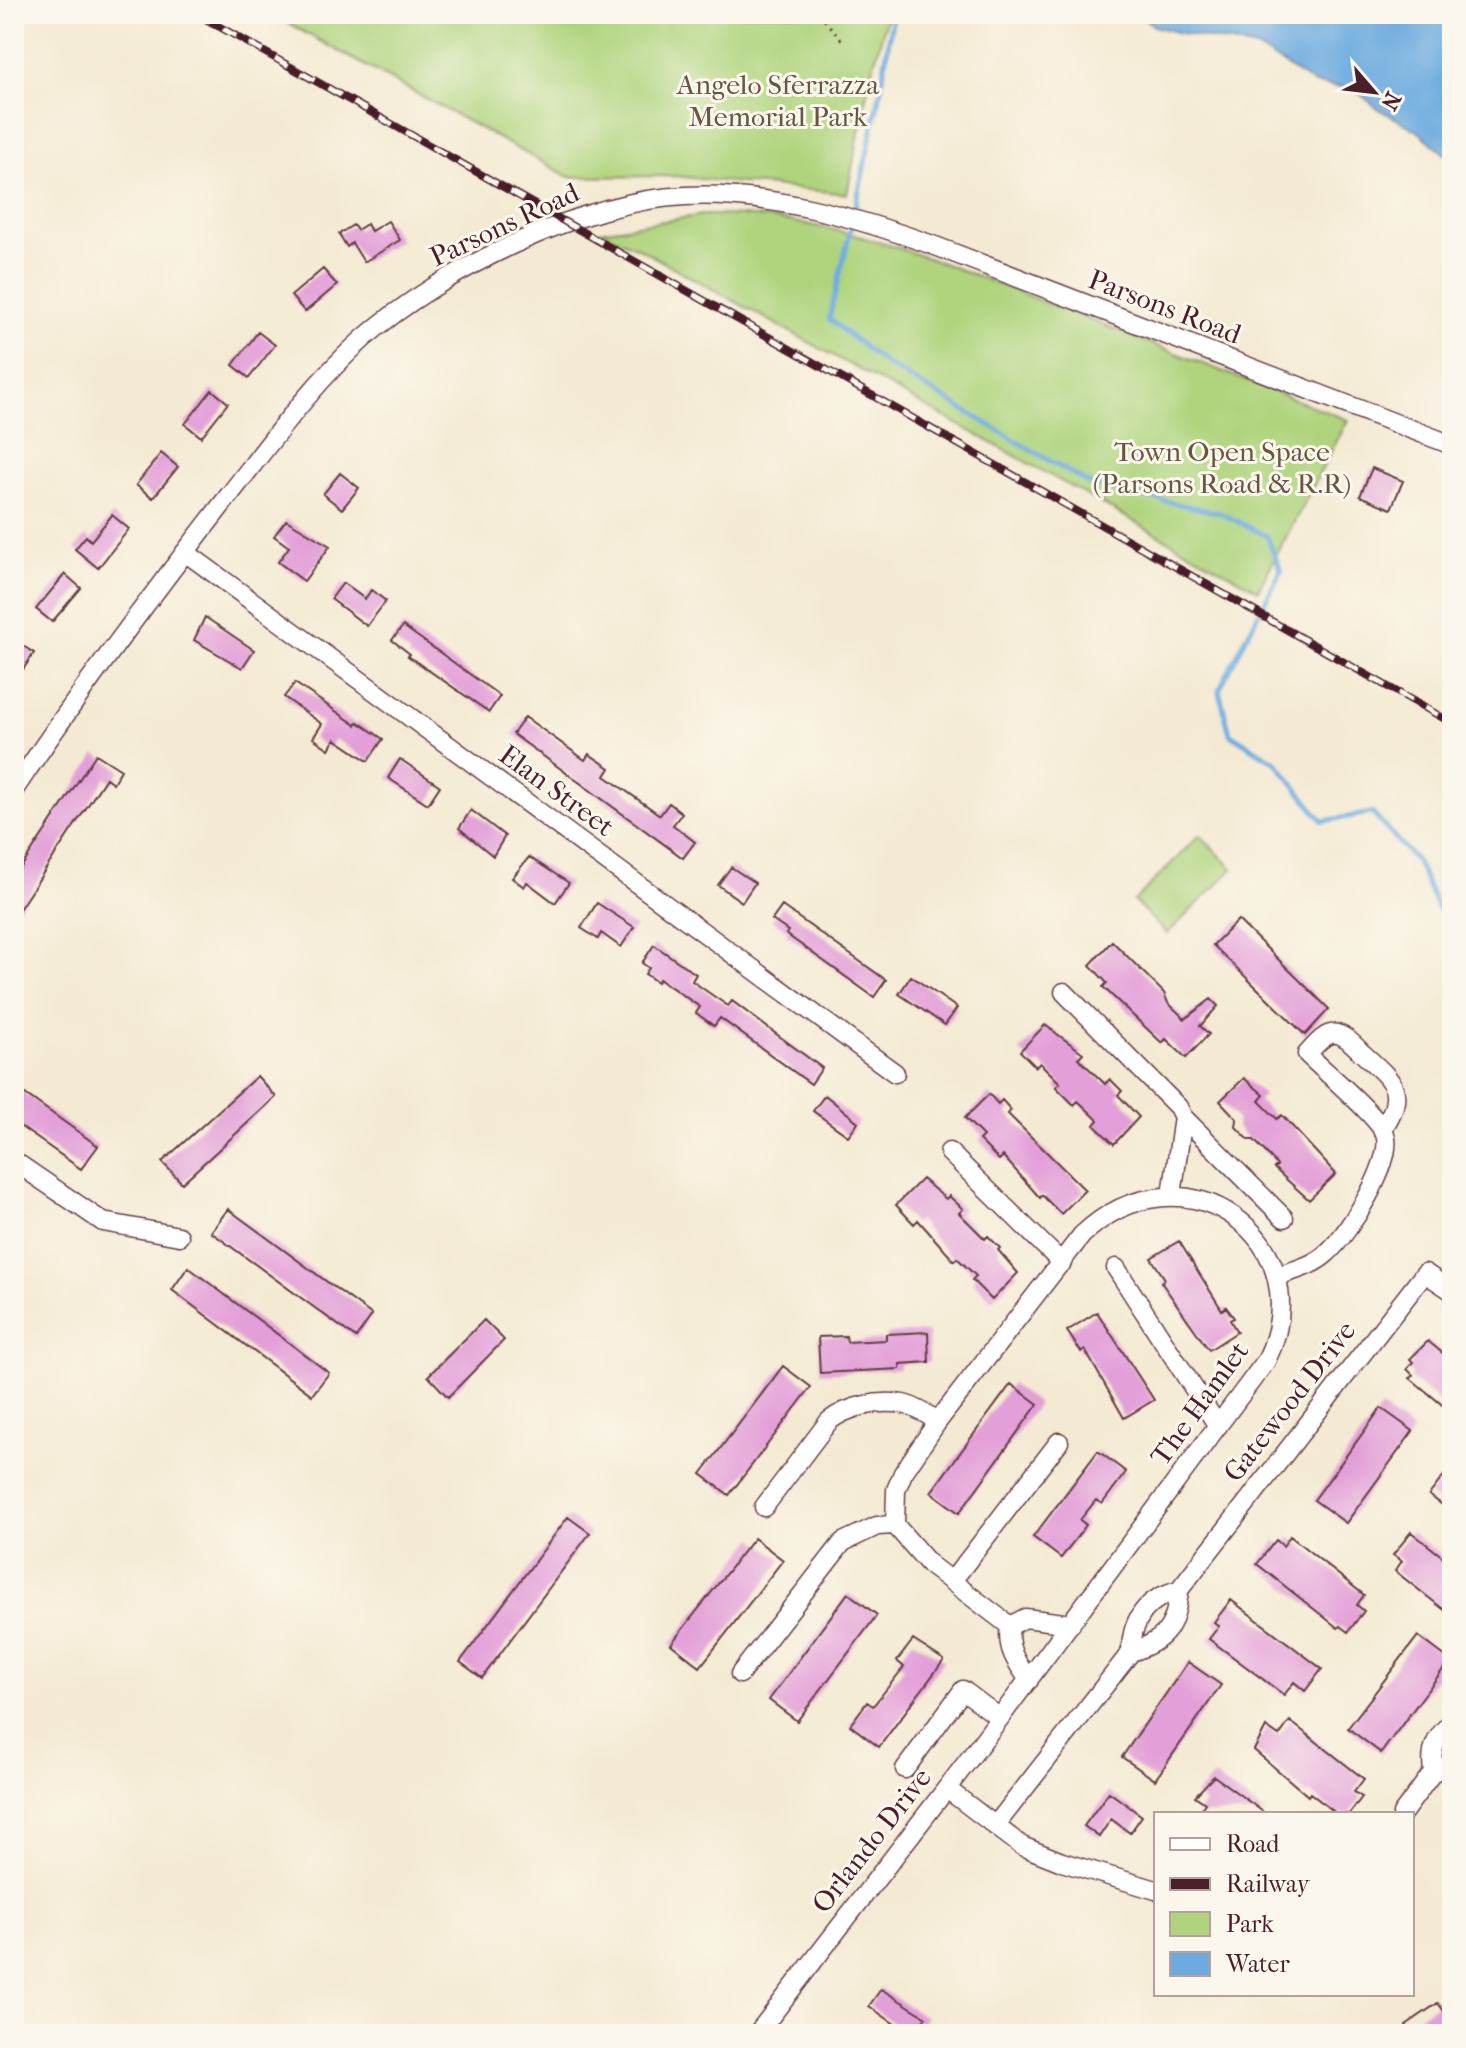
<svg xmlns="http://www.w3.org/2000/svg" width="1466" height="2048" font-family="'IM FELL French Canon',serif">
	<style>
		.green { fill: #afd47d; stroke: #7c7a54; stroke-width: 2 }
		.water { fill: #6dabdf; stroke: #5c6585; stroke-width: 2 }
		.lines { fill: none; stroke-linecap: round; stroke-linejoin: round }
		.stream { stroke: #6dabdf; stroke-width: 5 }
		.building { fill: #e39fd8 }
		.minor-casing { stroke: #643d44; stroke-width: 21 }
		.path { stroke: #643d44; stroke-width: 3; stroke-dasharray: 2 6; stroke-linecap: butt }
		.minor { stroke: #fff; stroke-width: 18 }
		.rail-casing { stroke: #4a1f2b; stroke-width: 8 }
		.rail { stroke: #fbf7ec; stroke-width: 5; stroke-dasharray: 15; stroke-linecap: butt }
		.labels { text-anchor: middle; stroke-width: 6; stroke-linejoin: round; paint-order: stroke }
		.park-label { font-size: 28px; fill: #685544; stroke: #fbf7ec }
		.street-label { font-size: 28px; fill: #4a1f2b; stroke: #fbf7ec }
	</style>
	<rect width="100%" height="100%" fill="#fbf7ec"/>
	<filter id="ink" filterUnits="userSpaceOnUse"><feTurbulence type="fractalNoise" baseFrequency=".0125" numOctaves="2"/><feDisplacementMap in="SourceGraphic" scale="16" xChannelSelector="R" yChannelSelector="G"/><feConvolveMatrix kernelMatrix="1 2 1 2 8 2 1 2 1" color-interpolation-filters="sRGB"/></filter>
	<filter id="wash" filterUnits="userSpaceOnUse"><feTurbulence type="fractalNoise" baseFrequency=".006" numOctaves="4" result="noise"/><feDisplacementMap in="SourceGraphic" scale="32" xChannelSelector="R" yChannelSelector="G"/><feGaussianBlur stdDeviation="1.8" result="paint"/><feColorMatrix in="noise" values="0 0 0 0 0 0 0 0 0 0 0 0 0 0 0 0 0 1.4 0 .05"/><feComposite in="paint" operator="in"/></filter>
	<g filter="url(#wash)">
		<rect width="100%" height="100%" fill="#f4ead3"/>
		<!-- green -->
		<path class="green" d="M271,14h617l-19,67 -22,113 -173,-18 -105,1z
			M704,215c124,-2 236,47 350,91 98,38 196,76 294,114l-90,170 -618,-341 -41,-18z
			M1200,835l33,34 -66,65 -33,-33z"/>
		<!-- water -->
		<path class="water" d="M1125,14h327v146l-34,-29 -41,-23 -23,-19 -39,-5 -58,-36 -81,-16 -22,-6 -12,-10z"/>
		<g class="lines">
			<!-- stream -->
			<path class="stream" d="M854,214l27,-125 12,-75
				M852,224l-23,95 55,44 207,122 129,28 47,23 14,35 -62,119 11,44 47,29 46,58 49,-8 45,49 20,45 15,16"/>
		</g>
		<g id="blocks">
			<!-- building -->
			<path class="building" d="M388,221l12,19 -36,22 -12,-19 -5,4 -8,-13 14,-9 4,5 10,-6 4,7z
				M323,269l14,16 -32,27 -14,-16z
				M258,332l17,13 -26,33 -16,-13z
				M212,390l16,13 -27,34 -16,-13z
				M161,453l17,14 -25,31 -17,-13z
				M1372,468l31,13 -12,28 -31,-13z
				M340,473l19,15 -17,21 -19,-15z
				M112,515l17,14 -31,39 -23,-19 11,-13 5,5z
				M286,520l44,26 -26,35 -26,-19 11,-15 -15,-11z
				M65,574l16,14 -29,34 -16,-13z
				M343,583l22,16 6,-9 15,11 -19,25 -36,-27z
				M205,617l49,33 -12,18 -48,-28z
				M403,626l97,70 -11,16 -81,-56 2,-2 -18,-14z
				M14,640l20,13 -20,30z
				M295,683l61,42 2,-3 25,17 -15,22 -33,-22 -6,10 -16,-11 9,-14 -38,-27z
				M525,717l60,43 4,-6 21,14 -5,8 55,39 9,-12 13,10 -9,12 22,17 -12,16 -170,-124z
				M96,754l25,16 -8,13 -7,-5 -92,139v-39z
				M400,759l40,27 -12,18 -40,-26z
				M471,810l34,26 -12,20 -34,-28z
				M529,857l40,26 -14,20 -28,-21 -3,5 -12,-9z
				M731,867l24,16 -13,19 -24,-17z
				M597,903l37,24 -13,20 -20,-14 -3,6 -17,-11z
				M782,906l104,74 -12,17 -88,-63 2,-3 -16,-11z
				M1238,920l91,89 -24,26 -92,-90z
				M1112,941l52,52 4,10 17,16 26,-20 7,7 -18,20 9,8 -23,24 -20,-19 -4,4 -59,-56 4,-4 -17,-18z
				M654,945l42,29 -4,7 36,25 4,-5 90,67 -11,16 -91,-66 -6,8 -18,-13 4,-6 -41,-28 -2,3 -12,-8 4,-6 -7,-5z
				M911,976l46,32 -12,17 -46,-31z
				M1045,1025l38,28 -5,5 27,26 5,-5 12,12 -4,4 21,22 -25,27 -20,-19 4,-5 -20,-19 -4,4 -18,-18 4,-4 -20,-20 -4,4 -16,-16z
				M257,1076l19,21 -94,86 -20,-21z
				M1244,1078l20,17 -5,6 18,18 5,-4 54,59 -27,26 -35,-32 3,-2 -4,-6 -19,-20h-5l-13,-13 1,-8 -17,-18z
				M14,1086l84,60 -17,23 -67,-47z
				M989,1094l9,10 4,-4 9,10 -3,4 77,76 -24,24 -19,-19 -2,3 -37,-42 -4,4 -20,-20 4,-4 -18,-18z
				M825,1095l33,27 -10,14 -35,-25z
				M922,1179l24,20 3,-3 14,13 -4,4 26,26 3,-3 12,12 -2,2 20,23 -26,27 -20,-20 4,-4 -19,-18 -3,3 -36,-41 -4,4 -18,-19z
				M228,1209l144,106 -16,23 -145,-106z
				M1179,1241l43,69 4,-3 8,11 -4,2 7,12 -28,18 -48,-68 4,-3 -14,-21z
				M188,1267l141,106 -17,22 -140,-105z
				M1097,1312l57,88 -30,18 -39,-68 -4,2 -14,-21z
				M484,1320l20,20 -56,57 -20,-21z
				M928,1332l1,30 -29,2v5l-80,4 -2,-36 28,-1 1,6 39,-2v-6z
				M1428,1341l24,20v40l-6,7 -36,-30 3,-3 -6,-6 6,-7 -3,-3z
				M783,1366l28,21 -82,108 -28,-21z
				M1011,1384l27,20 -79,109 -28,-21z
				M1381,1408l32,23 -67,92 -32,-23z
				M1098,1451l28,21 -24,32 -6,-4 -16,20 6,5 -25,33 -28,-21z
				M1452,1465v47l-23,-17z
				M568,1517l22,16 -108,145 -22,-16z
				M1411,1532l41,32v52l-57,-45 7,-10 -9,-6z
				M1290,1536l74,59 -7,10 7,6 -16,21 -8,-6 -2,2 -81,-64 19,-24 7,6z
				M754,1538l29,22 -83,107 -29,-23z
				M848,1593l29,22 -80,106 -28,-21z
				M1231,1600l91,69 -17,22 -11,-9 -10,13 -75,-56 10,-13 -5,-4z
				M1418,1636l32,24 -69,93 -33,-25z
				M913,1640l31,20 -65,87 -29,-22 17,-23 6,4 31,-39 -7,-6z
				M1188,1662l33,23 -66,95 -33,-23z
				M1290,1721l74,58 -10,13 8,5 -13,17h-12l-27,-21 -2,3 -54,-46 12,-23 13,9z
				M1214,1776l52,38h-68l7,-11 -10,-7z
				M1109,1792l33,24 -12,17 -19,-14 -12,18 -15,-11z
				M881,1989l45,28 -12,17h-5l-40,-28z
				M1438,2003l13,18 -19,13h-20l-6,-9z"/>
		</g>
	</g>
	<g filter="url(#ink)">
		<use href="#blocks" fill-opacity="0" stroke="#643d44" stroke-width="2"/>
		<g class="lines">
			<!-- minor casing -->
			<g class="minor-casing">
				<path id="minor" d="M185,552l710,521
					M14,790c67,-101 139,-197 213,-292 43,-55 85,-114 137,-160 76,-67 220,-138 321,-142 86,-4 173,22 253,51l514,198
					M1064,992l114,115 5,10 -11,78
					M1183,1117l101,101
					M949,1152l113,111
					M14,1161l89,61 76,14
					M1116,1268l102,158
					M1277,1276c18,-6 36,-10 50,-23 21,-18 68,-93 58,-119 -8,-19 -62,-64 -78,-80 7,-7 18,-23 30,-20 9,2 19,13 25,19 31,28 46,38 20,77
					M764,1507l65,-86c19,-15 50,-21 74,-17 12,2 24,11 35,17
					M895,1525l35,40 80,61
					M952,1581l107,-139
					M1010,1626l15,-8 46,6
					M1010,1626c-4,22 6,36 19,54
					M1131,1652c0,-33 16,-54 48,-62
					M740,1674l103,-132 34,-16 18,-1 1,-35 7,-17 35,-52 144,-186c101,-96 243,5 184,126l-299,401 -210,272
					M905,1769l58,-79 37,28
					M1433,1772c-3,-22 2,-35 19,-50
					M947,1789l75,57 40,16 94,28
					M1402,1814l31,-42 19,-9
					M995,1826l136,-174c35,-11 45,-26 48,-62l246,-317 27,18"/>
			</g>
			<!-- path -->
			<path class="path" d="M819,14l26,30"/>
			<!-- minor -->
			<use href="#minor" class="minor"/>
			<!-- rail casing -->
			<g class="rail-casing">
				<path id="rail" d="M197,14l1255,709"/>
			</g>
			<!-- rail -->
			<use href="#rail" class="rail"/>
		</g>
	</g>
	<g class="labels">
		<!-- park labels -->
		<g class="park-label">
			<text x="778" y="94">Angelo Sferrazza<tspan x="778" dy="32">Memorial Park</tspan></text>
			<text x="1222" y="461">Town Open Space<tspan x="1222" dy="32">(Parsons Road &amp; R.R)</tspan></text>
		</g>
		<!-- street labels -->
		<g class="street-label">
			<text transform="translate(504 224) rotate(-25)" y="10">Parsons Road</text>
			<text transform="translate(1165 306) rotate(21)" y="10">Parsons Road</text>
			<text transform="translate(557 790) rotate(36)" y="10">Elan Street</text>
			<text transform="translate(1289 1401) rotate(-52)" y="10">Gatewood Drive</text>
			<text transform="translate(1199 1403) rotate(-54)" y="10">The Hamlet</text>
			<text transform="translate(871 1840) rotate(-52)" y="10">Orlando Drive</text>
		</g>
	</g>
	<!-- margin -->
	<rect width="1466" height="2048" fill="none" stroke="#fbf7ec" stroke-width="48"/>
	<!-- legend -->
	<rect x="1154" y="1812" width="260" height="184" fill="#fbf7ec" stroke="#b4a19f" stroke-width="2"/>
	<rect x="1170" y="1838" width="40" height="12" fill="#ffffff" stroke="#b4a19f" stroke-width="2"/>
	<text x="1226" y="1852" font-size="24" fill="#4a1f2b">Road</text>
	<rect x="1170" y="1878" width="40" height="12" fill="#4a1f2b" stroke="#b4a19f" stroke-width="2"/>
	<text x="1226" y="1892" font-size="24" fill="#4a1f2b">Railway</text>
	<rect x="1170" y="1912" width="40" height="24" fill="#afd47d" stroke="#b4a19f" stroke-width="2"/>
	<text x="1226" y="1932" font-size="24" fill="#4a1f2b">Park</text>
	<rect x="1170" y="1952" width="40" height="24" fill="#6dabdf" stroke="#b4a19f" stroke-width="2"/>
	<text x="1226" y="1972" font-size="24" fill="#4a1f2b">Water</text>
	<!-- north arrow -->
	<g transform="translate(1374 92) rotate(118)" stroke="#fbf7ec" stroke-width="6" paint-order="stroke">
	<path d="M0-6L14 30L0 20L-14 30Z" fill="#4a1f2b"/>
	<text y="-12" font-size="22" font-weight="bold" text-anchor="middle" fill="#4a1f2b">N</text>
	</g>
</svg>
